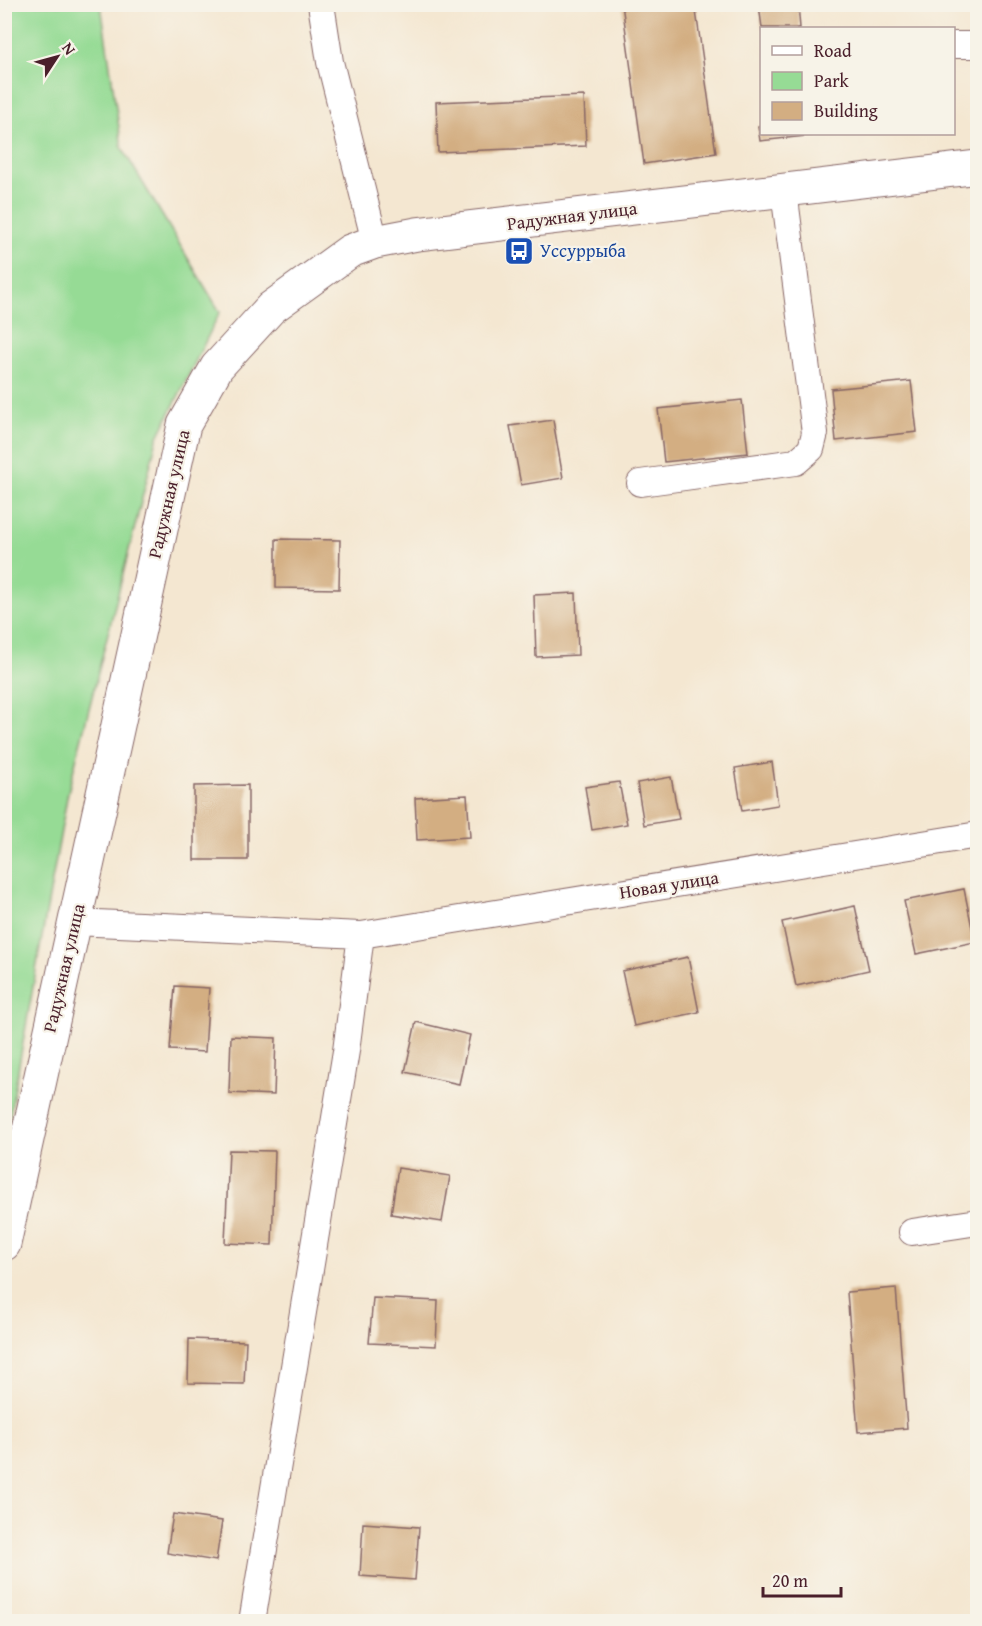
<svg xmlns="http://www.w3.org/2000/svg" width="982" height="1626" font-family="'Gentium Book Plus',serif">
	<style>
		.green { fill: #96db95; stroke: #707d60; stroke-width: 1.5 }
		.building { fill: #d3ae82 }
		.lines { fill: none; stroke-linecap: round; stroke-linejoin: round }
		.minor-casing { stroke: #866565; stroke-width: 28 }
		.major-casing { stroke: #866565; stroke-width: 35 }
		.minor { stroke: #fff; stroke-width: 26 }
		.major { stroke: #fff; stroke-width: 33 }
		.labels { text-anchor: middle; stroke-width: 4.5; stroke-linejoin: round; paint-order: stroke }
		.street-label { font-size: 18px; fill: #4a1f2b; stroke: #f7f3e8 }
		.transit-label { font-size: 18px; fill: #164399; stroke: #f7f3e8; text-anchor: start }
	</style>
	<rect width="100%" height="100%" fill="#f7f3e8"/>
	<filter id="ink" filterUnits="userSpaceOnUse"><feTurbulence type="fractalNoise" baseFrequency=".0167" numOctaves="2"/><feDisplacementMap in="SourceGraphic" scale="12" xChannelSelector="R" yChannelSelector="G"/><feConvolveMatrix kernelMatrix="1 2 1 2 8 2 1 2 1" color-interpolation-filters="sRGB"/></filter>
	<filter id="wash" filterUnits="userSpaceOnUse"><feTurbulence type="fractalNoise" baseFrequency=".008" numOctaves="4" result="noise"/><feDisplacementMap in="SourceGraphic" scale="24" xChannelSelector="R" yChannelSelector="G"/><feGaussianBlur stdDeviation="1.35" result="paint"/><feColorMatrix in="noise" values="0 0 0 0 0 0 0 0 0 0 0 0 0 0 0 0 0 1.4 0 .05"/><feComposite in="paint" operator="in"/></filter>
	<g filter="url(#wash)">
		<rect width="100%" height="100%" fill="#f4e7d1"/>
		<!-- green -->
		<path class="green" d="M5,4l96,1 21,143 98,164 -63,127 -89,353 -63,351z"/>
		<g id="blocks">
			<!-- building -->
			<path class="building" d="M622,4h73l21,149 -72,11z
				M759,5h39l2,23h-38z
				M584,96l2,50 -148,6 -2,-50z
				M762,125v9l53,1 -55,6 -2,-15z
				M911,381l6,51 -81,9 -5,-52z
				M742,400l6,53 -84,9 -6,-53z
				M553,420l10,58 -42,7 -11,-59z
				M276,539l64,1 -1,49 -63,-1z
				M576,593l2,62 -42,2 -2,-62z
				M772,762l6,43 -36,6 -7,-43z
				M671,777l8,42 -35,6 -7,-42z
				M619,782l8,42 -35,6 -7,-43z
				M248,785v75h-54v-74z
				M467,795l3,42 -53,3 -2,-42z
				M964,889l11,53 -59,12 -12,-53z
				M855,906l14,64 -73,16 -14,-64z
				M688,957l11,55 -65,14 -12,-55z
				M175,986l34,2 -4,64 -35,-2z
				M416,1022l54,13 -11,49 -54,-12z
				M231,1036l45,2 -2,57 -45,-2z
				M229,1150l46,1 -3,94 -47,-2z
				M398,1168l52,8 -8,46 -51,-8z
				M896,1288l11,140 -49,4 -11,-140z
				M373,1298l65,3 -2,45 -67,-3z
				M189,1339l57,2 -2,43 -56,-1z
				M173,1514l49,7 -6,40 -49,-8z
				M363,1523l56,4 -4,53 -55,-4z"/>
		</g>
	</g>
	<g filter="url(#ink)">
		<use href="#blocks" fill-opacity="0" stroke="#866565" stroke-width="1.5"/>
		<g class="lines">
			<!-- minor casing -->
			<g class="minor-casing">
				<path id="minor" d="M321,4l9,58 45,180
					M954,45h24
					M640,483l156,-21 15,-13 4,-16 -31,-242
					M74,922l287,13 617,-100
					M912,1232l66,-10
					M252,1622l94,-571 15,-116"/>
			</g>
			<!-- major casing -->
			<g class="major-casing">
				<path id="major" d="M4,1244l180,-819 33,-58 54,-59 79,-57 25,-9 42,-8 561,-67"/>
			</g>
			<!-- minor -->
			<use href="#minor" class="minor"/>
			<!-- major -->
			<use href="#major" class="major"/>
		</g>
	</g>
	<!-- icons -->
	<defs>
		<g id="bus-square" transform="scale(1.5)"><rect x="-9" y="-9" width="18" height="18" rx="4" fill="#1a4fb4" stroke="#f7f3e8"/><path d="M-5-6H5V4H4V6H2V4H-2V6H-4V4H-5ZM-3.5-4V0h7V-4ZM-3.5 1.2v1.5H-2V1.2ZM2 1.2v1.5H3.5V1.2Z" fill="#fff"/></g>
	</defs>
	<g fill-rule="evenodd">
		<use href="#bus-square" x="519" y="251"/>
	</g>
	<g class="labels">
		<!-- street labels -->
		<g class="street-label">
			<text transform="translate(572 216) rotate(-7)" y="6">Радужная улица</text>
			<text transform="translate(169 494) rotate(-77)" y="6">Радужная улица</text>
			<text transform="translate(669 885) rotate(-9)" y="6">Новая улица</text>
			<text transform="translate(64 968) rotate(-77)" y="6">Радужная улица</text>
		</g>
		<!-- transit labels -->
		<g class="transit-label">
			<text x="540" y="257">Уссуррыба</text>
		</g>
	</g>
	<!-- margin -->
	<rect width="982" height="1626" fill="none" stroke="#f7f3e8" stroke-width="24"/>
	<!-- legend -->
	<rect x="760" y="27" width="195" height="108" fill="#f7f3e8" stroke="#b29e9c" stroke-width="1.5"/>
	<rect x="772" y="46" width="30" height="9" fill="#ffffff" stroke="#b29e9c" stroke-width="1.5"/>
	<text x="814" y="57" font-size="18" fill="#4a1f2b">Road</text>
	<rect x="772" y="72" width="30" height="18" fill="#96db95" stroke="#b29e9c" stroke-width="1.5"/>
	<text x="814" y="87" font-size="18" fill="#4a1f2b">Park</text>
	<rect x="772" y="102" width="30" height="18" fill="#d3ae82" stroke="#b29e9c" stroke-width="1.5"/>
	<text x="814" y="117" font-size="18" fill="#4a1f2b">Building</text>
	<!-- north arrow -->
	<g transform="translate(57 57) rotate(54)" stroke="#f7f3e8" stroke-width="4.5" paint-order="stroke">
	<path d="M0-4.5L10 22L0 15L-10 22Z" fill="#4a1f2b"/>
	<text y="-9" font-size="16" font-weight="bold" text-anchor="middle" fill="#4a1f2b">N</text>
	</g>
	<!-- scale -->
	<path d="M763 1587v9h78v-9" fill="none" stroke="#4a1f2b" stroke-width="3"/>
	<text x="772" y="1587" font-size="18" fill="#4a1f2b" stroke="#f7f3e8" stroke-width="4.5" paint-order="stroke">20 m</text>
</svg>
